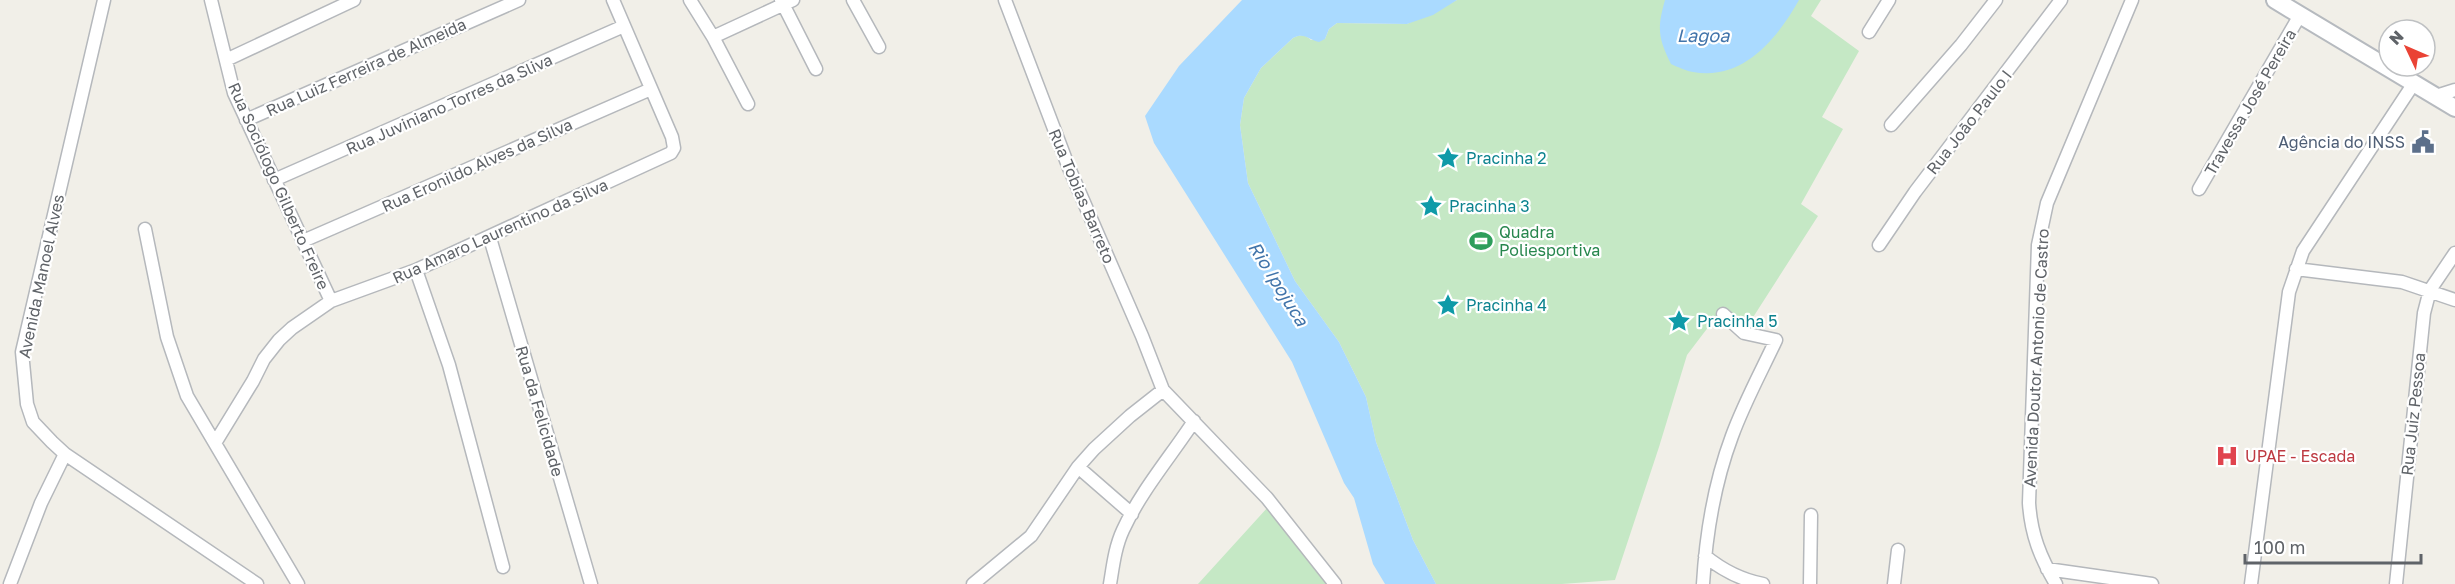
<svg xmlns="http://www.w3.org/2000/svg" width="2455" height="584" font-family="'Golos Text',sans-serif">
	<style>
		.green { fill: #c5e8c5 }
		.water { fill: #aadaff }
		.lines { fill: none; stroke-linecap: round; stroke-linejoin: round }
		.street-casing { stroke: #b5b8bc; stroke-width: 15 }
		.secondary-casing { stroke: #b6babf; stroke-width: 20 }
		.street { stroke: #fff; stroke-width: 12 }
		.secondary { stroke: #fff; stroke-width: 16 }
		.labels { text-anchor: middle; stroke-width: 4.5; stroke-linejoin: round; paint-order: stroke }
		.street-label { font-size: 16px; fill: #5f6368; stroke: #fff }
		.service-label { font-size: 16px; fill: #4e5e75; stroke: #fff; text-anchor: end }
		.culture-label { font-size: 16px; fill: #0d838f; stroke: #fff; text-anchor: start }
		.leisure-label { font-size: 16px; fill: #27864d; stroke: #fff; text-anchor: start }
		.health-label { font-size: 16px; fill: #be3a42; stroke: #fff; text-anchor: start }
		.water-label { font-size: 18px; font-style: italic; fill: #4174aa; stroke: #fff }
	</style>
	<rect width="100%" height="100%" fill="#f1efe8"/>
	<!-- green -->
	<path class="green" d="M1457,0h364l-10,16 48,35 -37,66 21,12 -42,75 17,12 -68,106 -28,-13 -35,46 -28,92 -44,133 -53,4h-126l-23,-44 -37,-98 -10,-45 -27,-55 -44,-61 -47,-98 -8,-58 4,-27 17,-30 32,-30c8,-4 12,-4 18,2l14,-1 4,-10 8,-6 70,1z
		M1268,507l64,77h-134z"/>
	<!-- water -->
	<path class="water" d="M1242,0h215l-24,15 -26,9 -70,-1 -8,6 -4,10 -6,3c-11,-2 -14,-10 -26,-4l-32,30 -17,30 -4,27 8,58 47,98 44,61 27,55 10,45 37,98 23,44h-51l-12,-20 -19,-66 -10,-15 -52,-121 -138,-219 -9,-27 34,-50z
		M1665,0h134c-22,39 -56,81 -106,72 -7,-1 -15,-5 -22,-8 -13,-26 -14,-36 -6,-64z"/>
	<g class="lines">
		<!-- street casing -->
		<g class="street-casing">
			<path id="street" d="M104,0l-82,352 5,52 6,18 19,20 13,12 192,130
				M211,0l23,93 97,208
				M690,0l23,37 35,67
				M781,0l35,69
				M853,0l26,47
				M1005,0l64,168 73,168 21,54 104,108 68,86
				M1869,32l20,-32
				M713,37l80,-37
				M226,60l128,-60
				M2436,96l19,-6
				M246,120l273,-120
				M1891,125l70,-80 35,-45
				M274,180l350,-154
				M2199,189l101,-174
				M145,229l22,108 20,59 111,188
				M490,238l101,346
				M303,241l348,-152
				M1879,245l36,-53 146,-192
				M2296,269l106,13 53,18
				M416,270l33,95 54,202
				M215,443l38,-62 11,-22 15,-19 13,-12 39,-27 85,-31 255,-117 3,-5 -2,-11 -59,-137
				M1078,467l54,47
				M1705,556c16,13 37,24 58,28
				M2047,569l105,15
				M10,584l31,-81 24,-49
				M973,584l58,-48 47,-69 16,-18 36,-33 33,-26
				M1110,584c3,-18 5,-37 13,-54 18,-39 48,-74 71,-109
				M1703,584c3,-50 11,-100 29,-148 12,-33 29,-64 44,-96l-32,-7 -21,-19
				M1810,584l1,-69
				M1894,584l4,-34
				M2056,584c-16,-27 -25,-50 -27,-81l9,-258 9,-42 85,-203
				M2251,584l38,-292 14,-41 111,-168
				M2396,584l28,-271 6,-23 25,-37"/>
		</g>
		<!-- secondary casing -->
		<g class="secondary-casing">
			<path id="secondary" d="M2275,0l180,108"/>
		</g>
		<!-- street -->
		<use href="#street" class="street"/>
		<!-- secondary -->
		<use href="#secondary" class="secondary"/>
	</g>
	<!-- icons -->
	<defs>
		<g id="civic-bare" transform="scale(1.8)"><path d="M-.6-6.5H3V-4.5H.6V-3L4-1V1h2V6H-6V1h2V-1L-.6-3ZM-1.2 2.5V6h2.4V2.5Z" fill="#5c6f8a" stroke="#fff" stroke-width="2.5" paint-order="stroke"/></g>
		<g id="sight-bare" transform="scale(1.8)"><path d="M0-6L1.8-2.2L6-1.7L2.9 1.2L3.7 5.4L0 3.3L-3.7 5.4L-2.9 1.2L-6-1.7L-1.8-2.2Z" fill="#0f9aa8" stroke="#fff" stroke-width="2.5" paint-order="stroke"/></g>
		<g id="stadium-bare" transform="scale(1.8)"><path d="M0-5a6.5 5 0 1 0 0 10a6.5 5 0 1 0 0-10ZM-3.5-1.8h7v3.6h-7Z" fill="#2e9e5b" stroke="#fff" stroke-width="2.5" paint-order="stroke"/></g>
		<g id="hospital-bare" transform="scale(1.8)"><path d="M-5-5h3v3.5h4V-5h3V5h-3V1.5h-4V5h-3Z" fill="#e0444e" stroke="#fff" stroke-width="2.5" paint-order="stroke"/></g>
	</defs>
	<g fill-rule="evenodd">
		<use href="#civic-bare" x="2423" y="142"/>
		<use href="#sight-bare" x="1448" y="158"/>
		<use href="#sight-bare" x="1431" y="206"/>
		<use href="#stadium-bare" x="1481" y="241"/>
		<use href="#sight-bare" x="1448" y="305"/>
		<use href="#sight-bare" x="1679" y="321"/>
		<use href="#hospital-bare" x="2227" y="456"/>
	</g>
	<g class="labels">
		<!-- street labels -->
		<g class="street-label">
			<text transform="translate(366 67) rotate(-24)" y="6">Rua Luiz Ferreira de Almeida</text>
			<text transform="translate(2250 102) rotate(-60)" y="6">Travessa José Pereira</text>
			<text transform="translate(449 104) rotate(-24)" y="6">Rua Juviniano Torres da Sliva</text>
			<text transform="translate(1969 122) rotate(-52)" y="6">Rua João Paulo I</text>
			<text transform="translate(477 165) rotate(-24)" y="6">Rua Eronildo Alves da Silva</text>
			<text transform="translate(279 186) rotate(66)" y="6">Rua Sociólogo Gilberto Freire</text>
			<text transform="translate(1082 196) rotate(67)" y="6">Rua Tobias Barreto</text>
			<text transform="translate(500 231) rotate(-24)" y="6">Rua Amaro Laurentino da Silva</text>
			<text transform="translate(41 276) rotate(-78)" y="6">Avenida Manoel Alves</text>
			<text transform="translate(2036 358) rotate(-87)" y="6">Avenida Doutor Antonio de Castro</text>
			<text transform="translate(540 411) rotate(74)" y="6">Rua da Felicidade</text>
			<text transform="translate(2413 414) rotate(-84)" y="6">Rua Juiz Pessoa</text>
		</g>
		<!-- service labels -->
		<g class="service-label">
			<text x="2405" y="148">Agência do INSS</text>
		</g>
		<!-- culture labels -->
		<g class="culture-label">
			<text x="1466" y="164">Pracinha 2</text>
			<text x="1449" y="212">Pracinha 3</text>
			<text x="1466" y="311">Pracinha 4</text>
			<text x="1697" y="327">Pracinha 5</text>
		</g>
		<!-- leisure labels -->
		<g class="leisure-label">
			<text x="1499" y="238">Quadra<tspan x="1499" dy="18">Poliesportiva</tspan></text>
		</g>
		<!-- health labels -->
		<g class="health-label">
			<text x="2245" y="462">UPAE - Escada</text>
		</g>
		<!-- water labels -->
		<g class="water-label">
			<text x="1703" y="42">Lagoa</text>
			<text transform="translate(1278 284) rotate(58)" y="6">Rio Ipojuca</text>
		</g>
	</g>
	<!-- north arrow -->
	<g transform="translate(2407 48) rotate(314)"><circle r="28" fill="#ffffff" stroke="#bfc1c3" stroke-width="1.5"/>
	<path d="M0-4.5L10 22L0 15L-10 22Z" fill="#ea4335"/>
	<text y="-9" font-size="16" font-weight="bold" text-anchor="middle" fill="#5f6368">N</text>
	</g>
	<!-- scale -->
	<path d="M2245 554v9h176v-9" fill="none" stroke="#5f6368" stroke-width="3"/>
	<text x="2254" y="554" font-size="18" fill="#5f6368" stroke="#ffffff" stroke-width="4.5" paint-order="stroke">100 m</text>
</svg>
